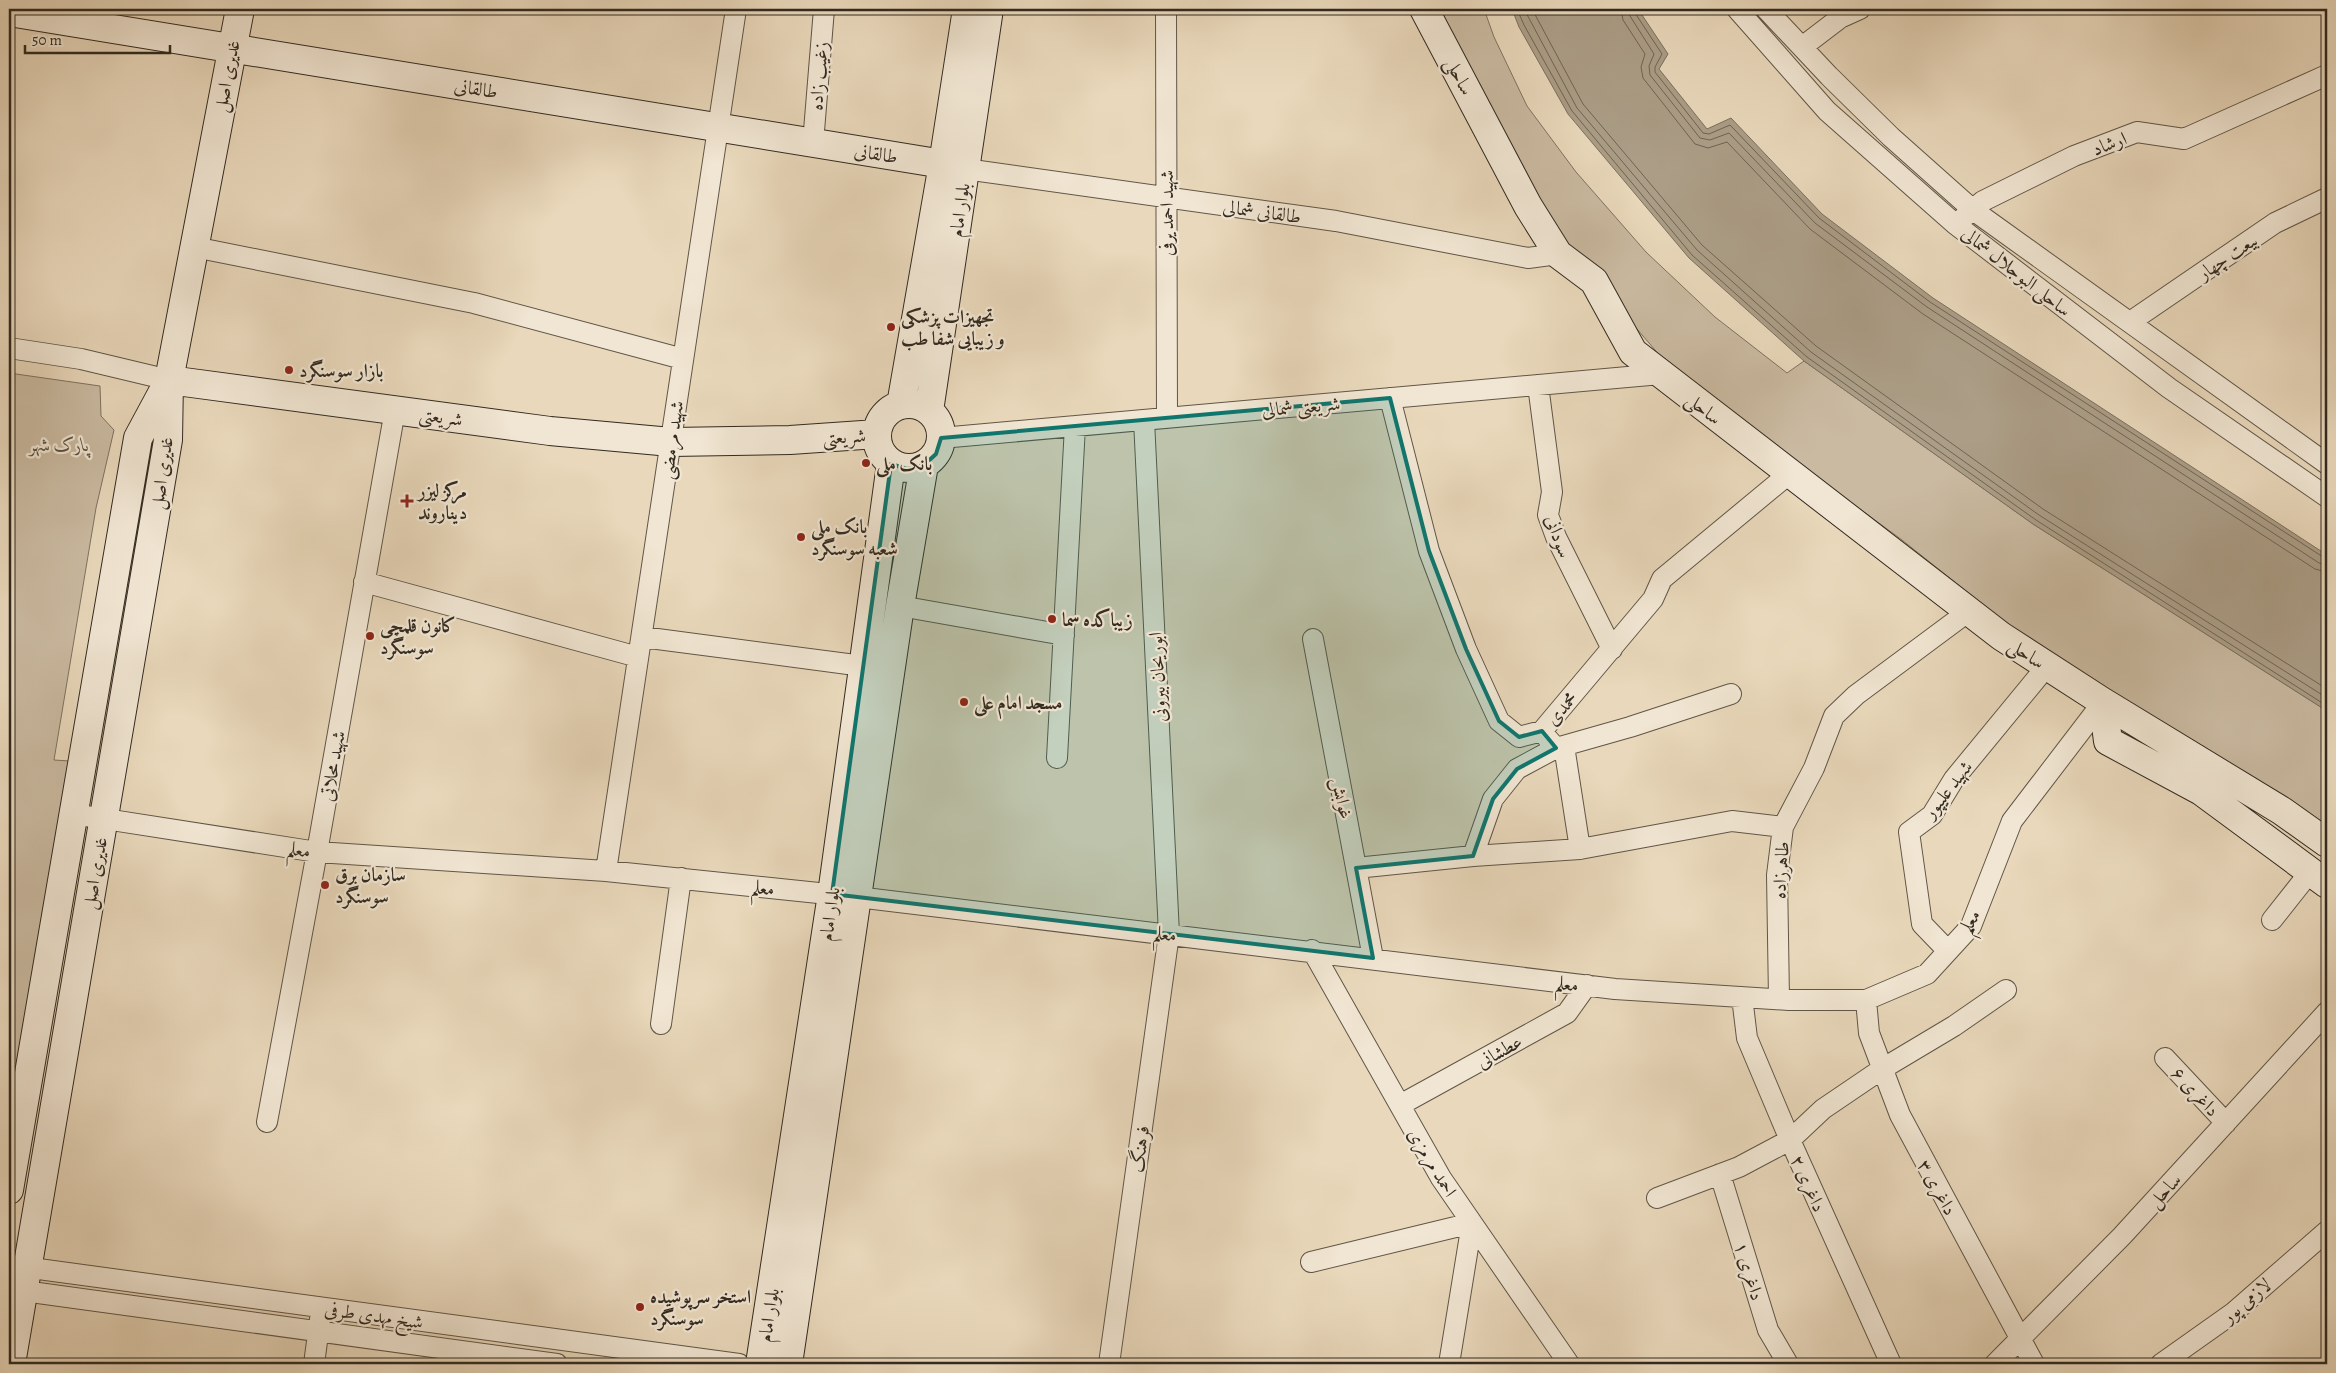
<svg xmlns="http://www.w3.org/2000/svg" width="2336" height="1373" font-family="Alegreya,Amiri,serif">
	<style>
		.green { fill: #cabaa1; stroke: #7e7260 }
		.water { fill: #ab9d86; stroke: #7b6f5d }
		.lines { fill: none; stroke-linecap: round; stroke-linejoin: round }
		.shore { stroke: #6e6453; stroke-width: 1 }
		.street-casing { stroke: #605647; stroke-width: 22 }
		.secondary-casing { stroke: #322a20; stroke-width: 30 }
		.street { stroke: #f1e6d3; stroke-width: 20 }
		.secondary { stroke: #f1e6d3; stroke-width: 28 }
		.marked { fill: #0f766e; fill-opacity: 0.2; stroke: #0f766e; stroke-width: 4; stroke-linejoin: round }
		.poi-dot { fill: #8f2418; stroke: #f1e6d3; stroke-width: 2 }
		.labels { text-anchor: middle; stroke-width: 4.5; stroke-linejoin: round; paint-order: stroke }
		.street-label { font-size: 19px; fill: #322a20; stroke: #f1e6d3 }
		.poi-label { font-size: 19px; font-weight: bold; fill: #322a20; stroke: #f1e6d3; text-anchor: start }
		.park-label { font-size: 19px; font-style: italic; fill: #584e40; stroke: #f1e6d3 }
	</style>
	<rect width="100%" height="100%" fill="#e9d8bb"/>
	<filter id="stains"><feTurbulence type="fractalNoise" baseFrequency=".004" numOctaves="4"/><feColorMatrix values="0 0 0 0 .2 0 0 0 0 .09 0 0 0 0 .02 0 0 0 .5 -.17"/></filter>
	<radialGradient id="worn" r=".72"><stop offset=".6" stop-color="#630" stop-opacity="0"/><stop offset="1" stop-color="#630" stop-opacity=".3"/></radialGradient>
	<!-- green -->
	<path class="green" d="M1434,9h50l10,28 33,69 49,66 70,80 69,65 72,56 17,-12 229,163 294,187v118l-307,-195 -118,-94 -228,-168 -112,-130z
		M9,373l91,13 1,30 13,14 -18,78 -42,252 16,1 -61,368z"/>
	<!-- water -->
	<path class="water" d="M1512,9h126l30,45 -9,15 48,60 24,-11 91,96 111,84 394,257v156l-294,-187 -229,-163 -115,-103 -121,-144 -49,-87z"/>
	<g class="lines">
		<!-- shore -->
		<path class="shore" d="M1517,9l7,16 48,86 120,144 115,102 229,163 291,186
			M1524,9l53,99 120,142 114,102 228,163 288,183
			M1532,9l51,95 119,141 114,101 227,163 284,180
			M1621,9l2,11 22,34 -4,13 2,11 52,66 13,4 19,-6 83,87 113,85 392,255 12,3
			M1628,9l2,7 24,38 -5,12 1,9 50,63 10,2 19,-7 86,90 112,84 392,256 8,2
			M1634,9l1,4 27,41 -7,13v5l48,61 6,1 21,-9 89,93 111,84 393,255 4,1"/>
		<!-- street casing -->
		<g class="street-casing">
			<path id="street" d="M1166,9l1,409
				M1737,9l90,102 128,113 214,164 158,109
				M1766,9l63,67 62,61 82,73 354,254
				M1802,47l38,-29 20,-9
				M813,143l11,-134
				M965,169l371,52 192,37 30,-4
				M1964,217l19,-16 91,-45 63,-24 47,7 143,-64
				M194,247l280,56 209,56
				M2130,322l145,-99 52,-25
				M9,348l72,11 88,21
				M1538,385l14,107 -4,23 8,22 56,112
				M1390,398l39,153 37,98 33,72 20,16 23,-6 111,-132 9,-20 128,-106
				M941,438l720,-64
				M364,582l274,75
				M900,606l164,29
				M642,637l221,29
				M1313,639l60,319
				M1548,739l8,9 74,-21 101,-33
				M1564,746l16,103
				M1057,758l18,-332
				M73,814l244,38 289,19 251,26 758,92 174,11h77l61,-26 44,-48 41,-105 91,-119
				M1783,827l31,-59 20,-52 22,-21 113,-84
				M1473,856l107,-7 152,-28 51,6 -6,48 2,124
				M1356,868l117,-12 20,-57 24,-30 39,-21
				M606,871l130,-862
				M2272,920l38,-48
				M1312,950l129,228 128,186
				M1948,951l-26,-27 -13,-92 23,-17 22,-36 93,-113
				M1742,997l5,41 43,102 101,224
				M1866,1000l3,33 31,82 134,249
				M661,1024l20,-146
				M2165,1058l61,65
				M1400,1105l167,-92 20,-28
				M267,1122l50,-270 78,-442
				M1720,1174l48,156 20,34
				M1657,1198l82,-31 51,-27 33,-31 59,-40 72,-43 52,-36
				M1311,1262l161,-39 -23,141
				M9,1265l730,99
				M9,1289l548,75
				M314,1364l6,-45
				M1109,1364l60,-430 -25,-514
				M1995,1364l127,-128 205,-224
				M2161,1364l72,-51 94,-82"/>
		</g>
		<!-- secondary casing -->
		<g class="secondary-casing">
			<path id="secondary" d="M1424,9l104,197 30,48 36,27 39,71 368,284 102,66 179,109 45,32
				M9,12l934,152
				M169,380l381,51 121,11 119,-2 87,-6
				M877 436a32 32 0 1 1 64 0a32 32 0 1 1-64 0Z
				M901,405l42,-241 24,-155
				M929,411l60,-402
				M2103,702l5,39 93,50 126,93
				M9,1190l129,-752 28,-52
				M11,1364l157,-924 1,-60 71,-371
				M760,1364l72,-470 59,-430
				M788,1364l112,-758 24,-141"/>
		</g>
		<!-- street -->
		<use href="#street" class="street"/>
		<!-- secondary -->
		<use href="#secondary" class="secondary"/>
	</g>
	<!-- marked area -->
	<path class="marked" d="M1390,398l39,153 37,98 33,72 20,16 23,-6 14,17 -39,21 -24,30 -20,57 -117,12 17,90 -541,-64 59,-430 16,5 17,-4 12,-11 5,-16z"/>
	<!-- markers -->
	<g class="poi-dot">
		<circle cx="891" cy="327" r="5"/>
		<circle cx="289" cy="370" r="5"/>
		<circle cx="866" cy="463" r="5"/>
		<path d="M404.5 493.5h5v5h5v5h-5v5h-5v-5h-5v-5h5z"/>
		<circle cx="801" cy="537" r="5"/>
		<circle cx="1052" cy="619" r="5"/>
		<circle cx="370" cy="636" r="5"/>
		<circle cx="964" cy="702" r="5"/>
		<circle cx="325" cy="885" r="5"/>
		<circle cx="640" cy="1307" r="5"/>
	</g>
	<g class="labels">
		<!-- street labels -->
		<g class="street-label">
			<text transform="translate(226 76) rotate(-79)" y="7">غدیری اصل</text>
			<text transform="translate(818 76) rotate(-85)" y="7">زغیب زاده</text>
			<text transform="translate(1460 76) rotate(62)" y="7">ساحلی</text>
			<text transform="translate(476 88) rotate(9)" y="7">طالقانی</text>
			<text transform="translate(2109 143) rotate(-21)" y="7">ارشاد</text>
			<text transform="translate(876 153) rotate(9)" y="7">طالقانی</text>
			<text transform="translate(959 210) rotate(-82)" y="7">بلوار امام</text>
			<text transform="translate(1262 211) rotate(8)" y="7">طالقانی شمالی</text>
			<text transform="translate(1166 213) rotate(-90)" y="7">شهید احمد یرفی</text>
			<text transform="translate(2227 256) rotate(-34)" y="7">بیعت چهار</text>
			<text transform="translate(2017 271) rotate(38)" y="7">ساحلی البوجلال شمالی</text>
			<text transform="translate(1301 406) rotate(-5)" y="7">شریعتی شمالی</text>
			<text transform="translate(1704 408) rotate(38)" y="7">ساحلی</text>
			<text transform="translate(441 416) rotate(8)" y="7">شریعتی</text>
			<text transform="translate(844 436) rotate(-4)" y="7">شریعتی</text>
			<text transform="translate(671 440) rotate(-82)" y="7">شهید مرمضی</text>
			<text transform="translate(161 473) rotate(-82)" y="7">غدیری اصل</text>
			<text transform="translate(1559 536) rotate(70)" y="7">سودانی</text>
			<text transform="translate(2027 653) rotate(33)" y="7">ساحلی</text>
			<text transform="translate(1157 677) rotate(-93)" y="7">ابوریحان بیرونی</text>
			<text transform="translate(1561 708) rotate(-49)" y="7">محمدی</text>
			<text transform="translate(332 766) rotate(-80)" y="7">شهید محلاتی</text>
			<text transform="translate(1947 789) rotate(-52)" y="7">شهید علیپور</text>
			<text transform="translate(1343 798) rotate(79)" y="7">غوابش</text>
			<text transform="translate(299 849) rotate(9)" y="7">معلم</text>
			<text transform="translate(1780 870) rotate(-86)" y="7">طاهرزاده</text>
			<text transform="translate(94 873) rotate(-80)" y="7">غدیری اصل</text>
			<text transform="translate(763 887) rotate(6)" y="7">معلم</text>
			<text transform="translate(829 914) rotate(-82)" y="7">بلوار امام</text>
			<text transform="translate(1969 921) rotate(-60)" y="7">معلم</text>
			<text transform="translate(1165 933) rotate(7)" y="7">معلم</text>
			<text transform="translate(1567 983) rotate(7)" y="7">معلم</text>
			<text transform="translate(1499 1051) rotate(-29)" y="7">عطشانی</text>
			<text transform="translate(2196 1091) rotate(47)" y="7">داغری ۶</text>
			<text transform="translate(1139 1149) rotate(-82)" y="7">فرهنگ</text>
			<text transform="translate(1433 1162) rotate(59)" y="7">احمد مرمزی</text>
			<text transform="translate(1809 1183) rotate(66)" y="7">داغری ۲</text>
			<text transform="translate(1938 1187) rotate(61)" y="7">داغری ۳</text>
			<text transform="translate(2164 1190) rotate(-47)" y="7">ساحل</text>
			<text transform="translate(1750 1271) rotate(73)" y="7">داغری ۱</text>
			<text transform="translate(2246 1300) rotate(-40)" y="7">لازمی پور</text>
			<text transform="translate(374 1315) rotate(8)" y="7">شیخ مهدی طرفی</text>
			<text transform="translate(768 1315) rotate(-81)" y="7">بلوار امام</text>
		</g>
		<!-- poi labels -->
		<g class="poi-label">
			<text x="901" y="323">تجهیزات پزشکی<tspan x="901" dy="22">و زیبایی شفا طب</tspan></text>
			<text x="299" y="377">بازار سوسنگرد</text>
			<text x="876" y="470">بانک ملی</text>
			<text x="418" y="497">مرکز لیزر<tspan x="418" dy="22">دیناروند</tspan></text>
			<text x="811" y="533">بانک ملی<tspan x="811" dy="22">شعبه سوسنگرد</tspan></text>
			<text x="1062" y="626">زیباکده سما</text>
			<text x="380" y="632">کانون قلمچی<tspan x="380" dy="22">سوسنگرد</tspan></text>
			<text x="974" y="709">مسجد امام علی</text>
			<text x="335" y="881">سازمان برق<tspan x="335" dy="22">سوسنگرد</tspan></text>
			<text x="650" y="1303">استخر سرپوشیده<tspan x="650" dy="22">سوسنگرد</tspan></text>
		</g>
		<!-- park labels -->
		<g class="park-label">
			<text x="59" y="451">پارک شهر</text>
		</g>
	</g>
	<!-- margin -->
	<rect width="2336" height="1373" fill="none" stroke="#e9d8bb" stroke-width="30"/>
	<rect x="10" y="10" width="2316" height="1353" fill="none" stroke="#322a20" stroke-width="2.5"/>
	<rect x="15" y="15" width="2306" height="1343" fill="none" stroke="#322a20"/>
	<!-- scale -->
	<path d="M25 45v8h145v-8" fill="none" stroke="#322a20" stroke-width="2.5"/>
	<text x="32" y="45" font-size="15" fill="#322a20" stroke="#f1e6d3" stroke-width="4" paint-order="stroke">50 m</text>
	<rect width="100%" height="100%" filter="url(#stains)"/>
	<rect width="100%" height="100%" fill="url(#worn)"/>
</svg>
